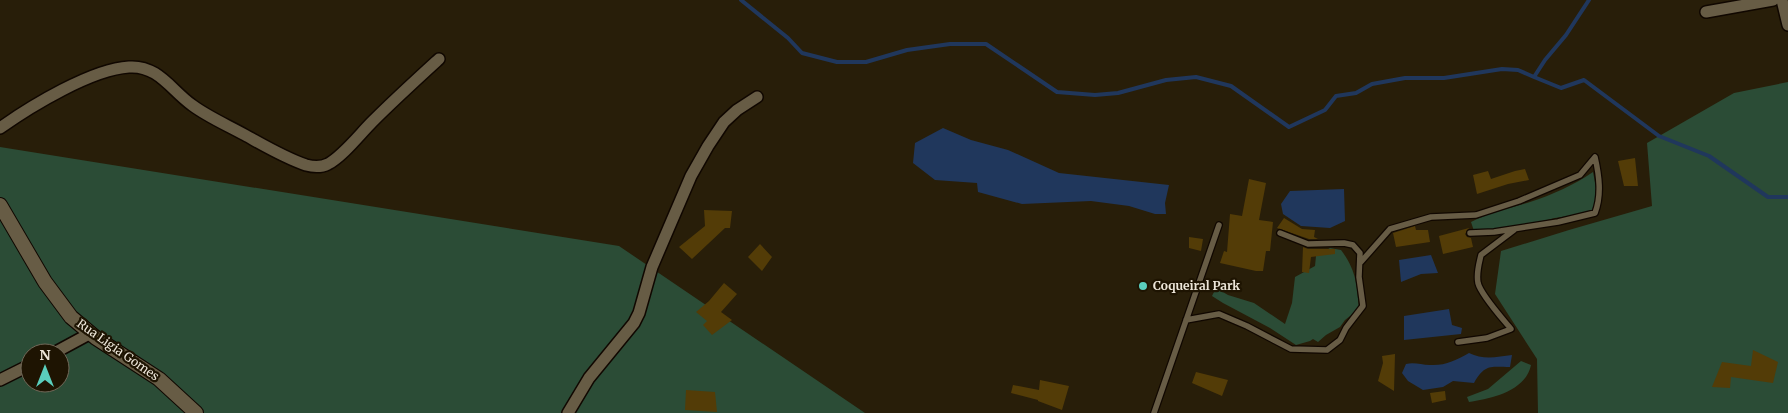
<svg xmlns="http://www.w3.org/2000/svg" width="1788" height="413" font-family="Merriweather,serif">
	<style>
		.green { fill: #2b4c36; fill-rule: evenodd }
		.water { fill: #20375c }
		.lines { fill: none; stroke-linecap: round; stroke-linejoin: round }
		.stream { stroke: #20375c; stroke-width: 4 }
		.building { fill: #533c07 }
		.service-casing { stroke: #100700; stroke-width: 8 }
		.minor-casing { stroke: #100700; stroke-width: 14 }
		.tertiary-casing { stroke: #100700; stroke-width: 16 }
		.service { stroke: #675c45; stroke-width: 5.5 }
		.minor { stroke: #675c45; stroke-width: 11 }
		.tertiary { stroke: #675c45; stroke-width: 14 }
		.poi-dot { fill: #5acebd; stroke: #1e1402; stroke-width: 2 }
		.labels { text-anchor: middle; stroke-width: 4.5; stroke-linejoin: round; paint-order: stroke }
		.poi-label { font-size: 12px; font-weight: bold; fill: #ede6d9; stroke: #1e1402; text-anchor: start }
		.street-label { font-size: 12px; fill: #ede6d9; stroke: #1e1402 }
	</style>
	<rect width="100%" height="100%" fill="#281e09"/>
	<!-- green -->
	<path class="green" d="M1788,82v331h-250l-1,-54 -42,-65 6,-43 68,-21 83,-24 -5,-63 87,-50z
		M0,147l619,99 246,167h-865zM30,353h30v30h-30z
		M1593,172l6,31 -7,8 -16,4 -21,3 -20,5 -44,7 -17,1 -3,-9c19,-10 39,-14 59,-20 22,-7 44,-17 63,-30z
		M1330,248l11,2c15,20 16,34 18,59l-14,11 -5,7 -14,8 -8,7 -5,-3 -3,2 -14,4 -26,-17 -47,-25 -11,-7 4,-8 12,7 26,8 31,21 7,-21 3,-26 20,-11 1,-10z
		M1521,361l10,4c-5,26 -40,34 -62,37l-2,-5 21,-8z"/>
	<!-- water -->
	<path class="water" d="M943,128l28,12 37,10 51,23 110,12 -4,18 1,11h-11l-26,-8 -38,-5 -69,3 -44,-12 -1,-9 -42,-3 -22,-17 2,-20z
		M1344,189l1,32 -15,7 -29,-2 -18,-12 -2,-10 9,-13z
		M1431,255l7,18 -17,1 -20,8 -2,-22z
		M1449,309l3,16 10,3 -1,6 -57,6v-24z
		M1469,353c14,7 28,4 43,2l-2,12c-20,0 -25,-3 -36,16l-21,-2 -10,6 -20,3 -15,-9 -6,-8 4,-9c9,-2 15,1 24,1 15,1 26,-5 39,-12z"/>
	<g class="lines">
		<!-- stream -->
		<path class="stream" d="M741,0l47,38 14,15 35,9h29l41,-12 43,-6h36l71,48 38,3 23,-2 48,-13 30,-3 35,9 58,41 36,-17 11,-14 20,-3 16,-9 33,-6h39l58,-9 16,1 16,7 11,-17 21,-25 23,-35
			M1534,77l27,11 23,-8 75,56 50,20 59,41h20"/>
	</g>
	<!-- building -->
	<path class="building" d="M1635,158l3,28h-14l-6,-25z
		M1525,169l4,11 -21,4 -31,10 -4,-19 15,-4 3,8 24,-8z
		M1249,179l17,4 -7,37 14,2 -3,29h-4l-3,20h-7l-36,-8 4,-12 3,1 3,-38 12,2z
		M704,210l28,1 -2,17h-5l-33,31 -13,-12 26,-21z
		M1284,218l18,11 13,1 -1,7 4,2h-9l-32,-11z
		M1415,226l1,4h12l2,12 -34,5 -3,-14z
		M1469,228l-4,6 2,3 4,1 2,9 -30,7 -4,-18z
		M1189,237l14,2 -2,12 -12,-3z
		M760,244l12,13 -10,14 -14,-14z
		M1303,247l5,2h27v5l-24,3 -2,16 -7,-1z
		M724,283l13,11 -16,18 11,8 -20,15 -9,-10 4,-4 -11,-9 13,-11z
		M1753,350l25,12 -5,21 -42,-6 -1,11 -18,-1 10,-25 29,4z
		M1395,354l-1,37 -16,-10 5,-18 -1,-7z
		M1196,372l32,8 -6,16 -30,-13z
		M1040,380l29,6 -7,24 -24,-9v-1l-27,-7 2,-8 26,5z
		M686,390l29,2 2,20 -32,-2z
		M1445,391l1,9 -14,3 -2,-10z"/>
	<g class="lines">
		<!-- service casing -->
		<g class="service-casing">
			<path id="service" d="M1360,263l30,-34 41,-12 45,-2 43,-14 61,-26 15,-18c4,18 7,38 0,56l-37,9 -64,10 -24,1
				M1186,320l33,-6 28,12 44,23 36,1 13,-10 6,-12 17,-22 -4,-29 1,-24 -7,-8 -9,-2 -36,1 -28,-11
				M1458,342l29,-4 24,-9c-9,-11 -30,-34 -33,-46 -2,-10 1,-19 3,-28l33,-25
				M1154,413l65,-188"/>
		</g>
		<!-- minor casing -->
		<g class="minor-casing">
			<path id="minor" d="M1782,0l6,25
				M1706,12l67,-12
				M0,128c31,-22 92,-59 129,-61 29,-2 42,23 63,38 16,12 35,20 53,30 20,11 40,23 61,30 7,2 16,2 22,-1 15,-8 32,-30 44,-42 22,-22 44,-42 67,-63
				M54,353l37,-20
				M0,380l30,-15
				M568,413l21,-35 45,-55 5,-10 13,-46 39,-91 17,-30 16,-24 13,-12 20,-13"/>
		</g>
		<!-- tertiary casing -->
		<g class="tertiary-casing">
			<path id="tertiary" d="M0,205l45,77 26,35 25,21 63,41 37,34"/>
		</g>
		<!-- service -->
		<use href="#service" class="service"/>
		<!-- minor -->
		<use href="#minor" class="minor"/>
		<!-- tertiary -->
		<use href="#tertiary" class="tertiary"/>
	</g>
	<!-- markers -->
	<circle class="poi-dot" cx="1143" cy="286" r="5"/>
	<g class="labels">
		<!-- poi labels -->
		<g class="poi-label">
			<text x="1153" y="290">Coqueiral Park</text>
		</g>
		<!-- street labels -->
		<g class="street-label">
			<text transform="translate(118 350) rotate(35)" y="4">Rua Ligia Gomes</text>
		</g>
	</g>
	<!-- north arrow -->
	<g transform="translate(45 368)"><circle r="24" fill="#1e1402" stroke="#716858"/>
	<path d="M0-4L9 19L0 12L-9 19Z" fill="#5acebd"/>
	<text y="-8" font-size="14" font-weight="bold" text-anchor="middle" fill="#ede6d9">N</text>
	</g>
</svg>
